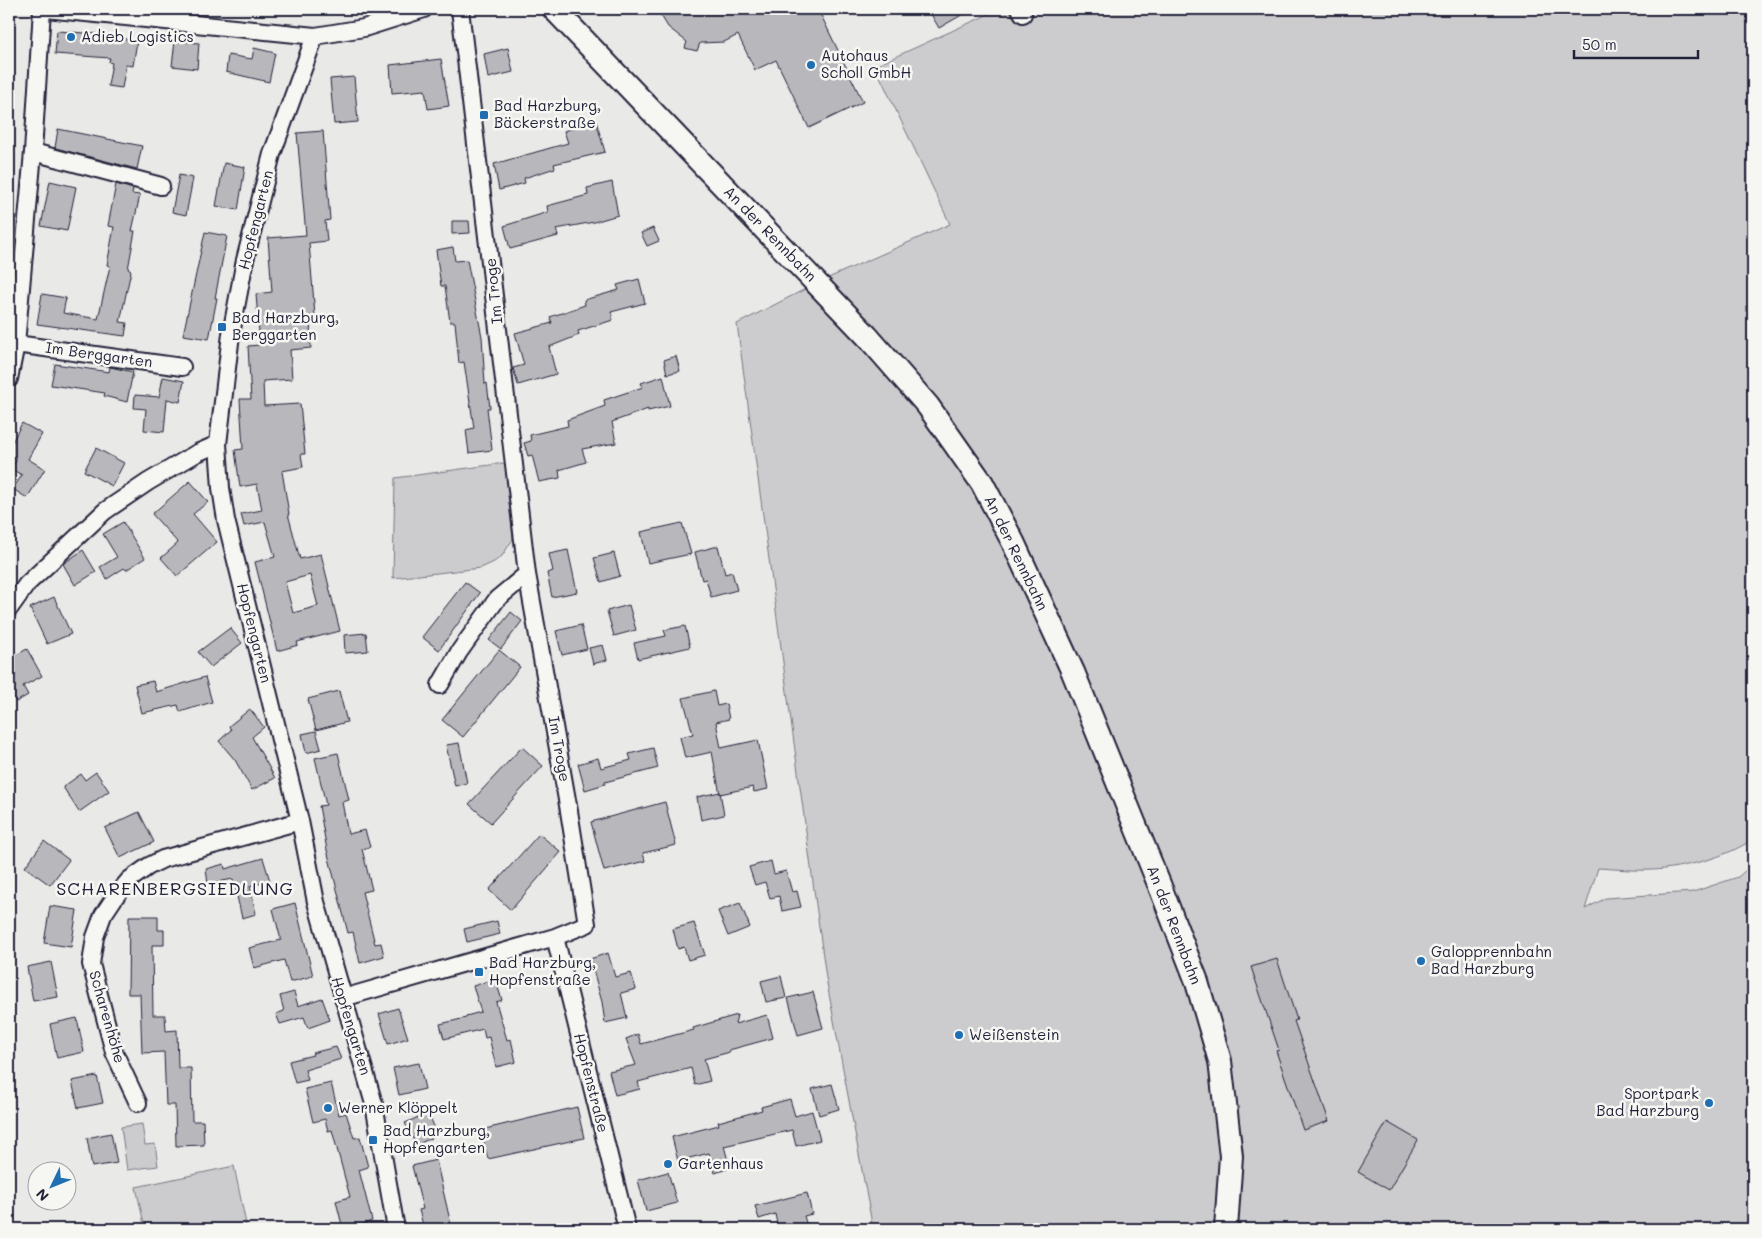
<svg xmlns="http://www.w3.org/2000/svg" width="1762" height="1238" font-family="Mali,sans-serif">
	<style>
		.green { fill: #ccccce; stroke: #777784 }
		.building { fill: #b8b8bc; stroke: #22223b; fill-rule: evenodd }
		.lines { fill: none; stroke-linecap: round; stroke-linejoin: round }
		.minor-casing { stroke: #22223b; stroke-width: 20 }
		.secondary-casing { stroke: #22223b; stroke-width: 26 }
		.minor { stroke: #f6f6f2; stroke-width: 16 }
		.secondary { stroke: #f6f6f2; stroke-width: 22 }
		.poi-dot { fill: #1f6fb2; stroke: #f6f6f2; stroke-width: 2 }
		.labels { text-anchor: middle; stroke-width: 5; stroke-linejoin: round; paint-order: stroke }
		.poi-label { font-size: 15px; fill: #22223b; stroke: #f6f6f2; text-anchor: start }
		.street-label { font-size: 15px; fill: #22223b; stroke: #f6f6f2 }
		.quarter-label { font-size: 18px; letter-spacing: 1px; fill: #22223b; stroke: #f6f6f2 }
	</style>
	<rect width="100%" height="100%" fill="#e9e9e7"/>
	<filter id="ink" filterUnits="userSpaceOnUse"><feTurbulence type="fractalNoise" baseFrequency=".02" numOctaves="2"/><feDisplacementMap in="SourceGraphic" scale="10" xChannelSelector="R" yChannelSelector="G"/><feConvolveMatrix kernelMatrix="1 2 1 2 8 2 1 2 1" color-interpolation-filters="sRGB"/></filter>
	<g filter="url(#ink)">
		<!-- green -->
		<path class="green" d="M1000,9h753v830c-25,18 -69,29 -100,31 -18,1 -37,-1 -55,-2l-13,41 21,-11 87,-6 45,-15 15,-13v365h-880l-47,-251 -89,-654 80,-41 133,-59 -75,-158z
			M505,463l8,76 -11,17 -8,6 -13,6 -88,10 2,-100z
			M142,1124l3,21 10,-1 3,22 -31,4 -6,-43z
			M234,1166l13,63h-102l-9,-42z"/>
		<!-- building -->
		<path class="building" d="M657,9h161l45,93 -54,26 -33,-68 -21,10 -17,-35 -14,7 -24,1 -3,8 -12,-3 2,-6 -19,-15z
			M928,9h44l-33,19z
			M57,31l42,3 38,7 -4,25 -7,-1 -4,23 -14,-2 4,-23 -3,-1 1,-4 -55,-4z
			M175,41l24,2 -2,26 -25,-3z
			M254,48l21,5 -6,29 -43,-10 2,-17 24,4z
			M508,48l5,24 -25,6 -4,-24z
			M441,59l8,47 -21,3 -3,-19 -33,3 -2,-28z
			M354,77l4,45 -24,2 -4,-45z
			M596,121l9,31 -51,12 1,4 -31,10 1,5 -26,7 -5,-26 74,-21 -4,-12z
			M58,129l84,17 -5,23 -82,-21z
			M323,131l7,89 -5,1 2,20 -18,2 6,73h-5l1,32 -21,2 2,29 -29,2 1,25 36,-2 5,50h-4l2,13 -21,4 7,43h-1l12,45 21,-5 19,77 -43,11 1,3 -21,6 -22,-89 20,-5 -10,-35 -21,4 -3,-12 21,-4 -5,-26 -17,3 -5,-37 8,-1 -3,-50h11l-3,-53 12,-1 -4,-51 16,-2 -4,-54 38,-3 -9,-102zM310,575l8,31 -25,7 -8,-31z
			M224,163l21,4 -7,43 -22,-4z
			M179,175l14,3 -7,37 -14,-3z
			M50,181l26,6 -9,44 -26,-5z
			M612,182l6,33 -24,7 -38,7 2,7 -48,13 -6,-23 44,-14 -1,-6 41,-11 -1,-7z
			M116,184l17,5 -1,5 8,1 -8,36h3l-7,38 3,2 -11,51 7,1 -2,13 -88,-12 5,-30 24,4 -3,15 35,6 12,-53 -3,-1 7,-38 -6,-1z
			M452,221h17l1,12 -18,1z
			M653,228l6,13 -12,5 -6,-13z
			M205,232l22,4 -12,62h2l-8,41 -26,-4z
			M453,247l2,14 12,-1 15,77 3,47 2,-1 3,25h-3l5,42 -23,3 -3,-23 8,-2 -10,-66 -5,1 -4,-41h-5l-5,-36h-4l-5,-36z
			M639,279l6,24 -34,9 2,8 -35,11 1,4 -30,12 7,27 -38,11 -5,-17 11,-3 -9,-32 37,-10 -2,-6 35,-12 -1,-5 35,-10 -2,-5z
			M676,356l4,15 -13,3 -3,-14z
			M55,364l54,8 1,-5 23,5 -6,30 -23,-6 1,-3 -54,-8z
			M663,376l7,30 -22,5v-2l-36,13 4,21 -34,6 4,13 -27,8 1,8 -21,4 -7,-27 -4,1 -4,-13 7,-2 -1,-6 38,-9 -1,-6 38,-14 -1,-6 39,-13 -2,-4z
			M163,377l21,4 -4,21 -13,-3 -3,33 -20,-2 2,-21 -12,-1 1,-13 24,2z
			M22,423l20,11 -14,25 17,10 -18,29 -14,-9 9,-14 -11,-6 6,-10 -8,-5v-6z
			M96,448l28,15 -12,23 -28,-15z
			M190,481l18,21 -15,12 24,28 -40,34 -16,-18 17,-15 -26,-29z
			M123,522l22,36 -19,12 -2,-2 -17,11 -7,-12 17,-10 -14,-23z
			M682,523l9,31 -43,9 -7,-31z
			M718,546l7,28 7,-2 5,18 -26,7 -5,-18 -4,1 -7,-28z
			M83,550l13,22 -21,13 -12,-21z
			M568,550l9,42 -25,5 -5,-24 6,-2 -4,-17z
			M614,553l6,23 -19,6 -7,-24z
			M465,582l15,11 -41,57 -17,-13z
			M54,597l17,37 -24,10 -17,-36z
			M629,605l7,25 -22,6 -7,-25z
			M511,612l11,9 -21,28 -12,-9z
			M581,625l6,24 -25,6 -6,-24z
			M685,626l5,21 -52,12 -4,-16 32,-7 -2,-6z
			M230,628l12,15 -31,24 -13,-15z
			M366,633l2,18 -23,2 -1,-18z
			M603,645l4,15 -14,4 -4,-16z
			M27,649l15,27 -19,10 5,9 -12,7 -5,-9 -2,1v-35z
			M499,650l21,17 -57,70 -21,-17z
			M205,677l7,25 -32,10 -2,-7 -36,8 -7,-28 18,-4 3,11z
			M339,691l8,31 -31,8 -8,-31z
			M714,691l3,15 9,-2 3,15 -13,3 5,26 37,-8 10,49 -14,3 -1,-5 -33,7 -8,-42 -27,6 -5,-21 13,-3 -10,-36z
			M250,709l14,18 -12,10 23,41 -23,12 -17,-30 -16,-19 12,-11 -2,-4z
			M316,731l5,18 -15,4 -4,-19z
			M459,743l8,40 -12,3 -9,-41z
			M522,747l21,19 -52,57 -22,-19z
			M653,748l5,20 -53,14v2l-20,6 -7,-26 20,-6 3,10 30,-8 -2,-6z
			M338,753l11,47 -7,2 6,32 17,-4 5,17 -8,2 10,41 -10,2 13,52 6,-1 3,13 -24,7 -7,-31 -5,1 -21,-83 -8,-44 7,-1 -11,-47z
			M96,772l13,19 -30,21 -16,-25 18,-13 4,6z
			M720,792l4,23 -23,5 -4,-23z
			M665,802l11,43 -33,8 2,8 -41,10 -13,-49z
			M139,812l15,30 -34,16 -15,-30z
			M539,834l22,18 -50,58 -22,-20z
			M44,841l25,19 -19,25 -25,-18z
			M263,858l7,23 -20,5 6,28 -14,4 -9,-39 -25,5 -2,-15 18,-5 1,5z
			M771,861l3,13 12,-3 6,21 5,-1 4,16 -19,4 -3,-15 -9,2 -5,-16 -10,3 -6,-18z
			M295,903l18,73 -23,6 -6,-22 -30,8 -5,-20 32,-8 -8,-31z
			M740,903l10,24 -22,9 -10,-25z
			M50,906l27,4 -6,37 -27,-4z
			M129,916h29v14h6v15h-12l1,70h12l1,16 11,-1 1,38h13l1,53h11l1,24 -28,1 -1,-41h-9l-2,-53 -22,1 -2,-59h-12z
			M497,921l3,13 -33,8 -3,-13z
			M694,923l11,32 -17,5 -4,-13 -6,2 -5,-20z
			M608,953l7,24 16,-4 5,16 -15,4 6,25 -22,5 -3,-21 -12,-43z
			M1277,959l20,61 -3,1 35,100 -26,9 -27,-79 3,-1 -28,-83z
			M51,962l7,35 -25,4 -6,-34z
			M781,976l5,22 -20,4 -5,-21z
			M495,979l7,21 -6,2 11,38 4,-1 5,23 -20,5 -7,-30 -4,1 -2,-9 -39,10 -4,-15 26,-6v-2l15,-4 -8,-26z
			M294,992l4,14 24,-8 8,22 -22,8 -4,-11 -24,7 -4,-10 8,-3 -4,-15z
			M813,992l10,36 -25,7 -10,-37z
			M398,1008l10,30 -20,6 -9,-30z
			M737,1015l-2,9 32,-9 6,23 -44,12 1,2 -26,7 6,22 -15,4 -4,-17 -53,14 2,7 -25,6 -6,-24 27,-6 -10,-26 12,-5 3,10 53,-14 -1,-2z
			M77,1018l7,34 -27,6 -7,-34z
			M336,1047l5,12 -36,11 3,10 -13,3 -6,-22 24,-6 -1,-2z
			M419,1063l6,26 -26,6 -6,-27z
			M97,1076l6,27 -25,5 -6,-27z
			M331,1083l8,32 7,-2 8,25 6,-1 8,30 -9,3 13,51 -24,8h-5l-7,-28 14,-4 -18,-67 -4,1 -3,-12 -12,3 -8,-33z
			M832,1084l7,25 -20,6 -7,-26z
			M790,1099l5,17 17,-5 8,29 -24,6 -4,-16 -68,16 6,22 -15,5 -6,-20 -31,8 -6,-24 47,-12 -1,-3 44,-12 -1,-3z
			M577,1107l7,31 -96,21 -7,-29z
			M428,1113l10,22 -22,10 -11,-22z
			M1387,1122l31,18 -29,50 -31,-18z
			M111,1133l6,30 -25,4 -5,-29z
			M436,1160l6,26 10,43h-28l-5,-19 4,-1 -11,-43z
			M668,1172l9,31 -31,8 -8,-31z
			M807,1193l5,21 -8,2 3,10 -11,3h-18l-3,-15 -16,5 -4,-13z"/>
		<g class="lines">
			<!-- minor casing -->
			<g class="minor-casing">
				<path id="minor" d="M46,9l269,27 49,-8 60,-19
					M1020,9l3,5
					M315,36l-43,118 -27,106 -14,74 -13,110 3,44 5,32 74,301 16,81 58,202 22,125
					M33,152l128,34
					M16,344l166,23
					M9,379l7,-35 17,-192 9,-143
					M9,609l18,-25 78,-73 43,-29 49,-29 21,-9
					M440,685l19,-33 38,-53 30,-25
					M555,937l72,292
					M343,998l212,-61 32,-13 -18,-113 -42,-237 -67,-565
					M138,1103l-24,-51 -23,-88 4,-27 8,-22 12,-18 14,-17 20,-14 14,-7 137,-38"/>
			</g>
			<!-- secondary casing -->
			<g class="secondary-casing">
				<path id="secondary" d="M554,9l313,327 61,70 54,77 31,59 60,130 86,212 37,95 24,82 11,95 -5,73"/>
			</g>
			<!-- minor -->
			<use href="#minor" class="minor"/>
			<!-- secondary -->
			<use href="#secondary" class="secondary"/>
		</g>
	</g>
	<!-- markers -->
	<g class="poi-dot">
		<circle cx="71" cy="37" r="5"/>
		<circle cx="811" cy="65" r="5"/>
		<rect x="479" y="110" width="10" height="10" rx="2.5"/>
		<rect x="217" y="322" width="10" height="10" rx="2.5"/>
		<circle cx="1421" cy="961" r="5"/>
		<rect x="474" y="967" width="10" height="10" rx="2.5"/>
		<circle cx="959" cy="1035" r="5"/>
		<circle cx="1709" cy="1103" r="5"/>
		<circle cx="328" cy="1108" r="5"/>
		<rect x="368" y="1135" width="10" height="10" rx="2.5"/>
		<circle cx="668" cy="1164" r="5"/>
	</g>
	<g class="labels">
		<!-- poi labels -->
		<g class="poi-label">
			<text x="81" y="42">Adieb Logistics</text>
			<text x="821" y="61">Autohaus<tspan x="821" dy="17">Scholl GmbH</tspan></text>
			<text x="494" y="111">Bad Harzburg,<tspan x="494" dy="17">Bäckerstraße</tspan></text>
			<text x="232" y="323">Bad Harzburg,<tspan x="232" dy="17">Berggarten</tspan></text>
			<text x="1431" y="957">Galopprennbahn<tspan x="1431" dy="17">Bad Harzburg</tspan></text>
			<text x="489" y="968">Bad Harzburg,<tspan x="489" dy="17">Hopfenstraße</tspan></text>
			<text x="969" y="1040">Weißenstein</text>
			<text x="1699" y="1099" text-anchor="end">Sportpark<tspan x="1699" dy="17">Bad Harzburg</tspan></text>
			<text x="338" y="1113">Werner Klöppelt</text>
			<text x="383" y="1136">Bad Harzburg,<tspan x="383" dy="17">Hopfengarten</tspan></text>
			<text x="678" y="1169">Gartenhaus</text>
		</g>
		<!-- street labels -->
		<g class="street-label">
			<text transform="translate(256 220) rotate(-76)" y="5">Hopfengarten</text>
			<text transform="translate(770 234) rotate(46)" y="5">An der Rennbahn</text>
			<text transform="translate(494 291) rotate(-96)" y="5">Im Troge</text>
			<text transform="translate(99 355) rotate(8)" y="5">Im Berggarten</text>
			<text transform="translate(1016 553) rotate(64)" y="5">An der Rennbahn</text>
			<text transform="translate(254 633) rotate(76)" y="5">Hopfengarten</text>
			<text transform="translate(559 749) rotate(80)" y="5">Im Troge</text>
			<text transform="translate(1174 925) rotate(69)" y="5">An der Rennbahn</text>
			<text transform="translate(107 1017) rotate(74)" y="5">Scharenhöhe</text>
			<text transform="translate(351 1026) rotate(73)" y="5">Hopfengarten</text>
			<text transform="translate(591 1083) rotate(76)" y="5">Hopfenstraße</text>
		</g>
		<!-- quarter labels -->
		<g class="quarter-label">
			<text x="175" y="895">SCHARENBERGSIEDLUNG</text>
		</g>
	</g>
	<!-- margin -->
	<rect width="1762" height="1238" fill="none" stroke="#f6f6f2" stroke-width="30"/>
	<rect x="15" y="15" width="1732" height="1208" fill="none" stroke="#22223b" stroke-width="2" filter="url(#ink)"/>
	<!-- north arrow -->
	<g transform="translate(52 1186) rotate(227)"><circle r="24" fill="#f6f6f2" stroke="#a1a1a9"/>
	<path d="M0-4L9 19L0 12L-9 19Z" fill="#1f6fb2"/>
	<text y="-8" font-size="14" font-weight="bold" text-anchor="middle" fill="#22223b">N</text>
	</g>
	<!-- scale -->
	<path d="M1574 50v8h124v-8" fill="none" stroke="#22223b" stroke-width="2.5"/>
	<text x="1582" y="50" font-size="15" fill="#22223b" stroke="#f6f6f2" stroke-width="4" paint-order="stroke">50 m</text>
</svg>
